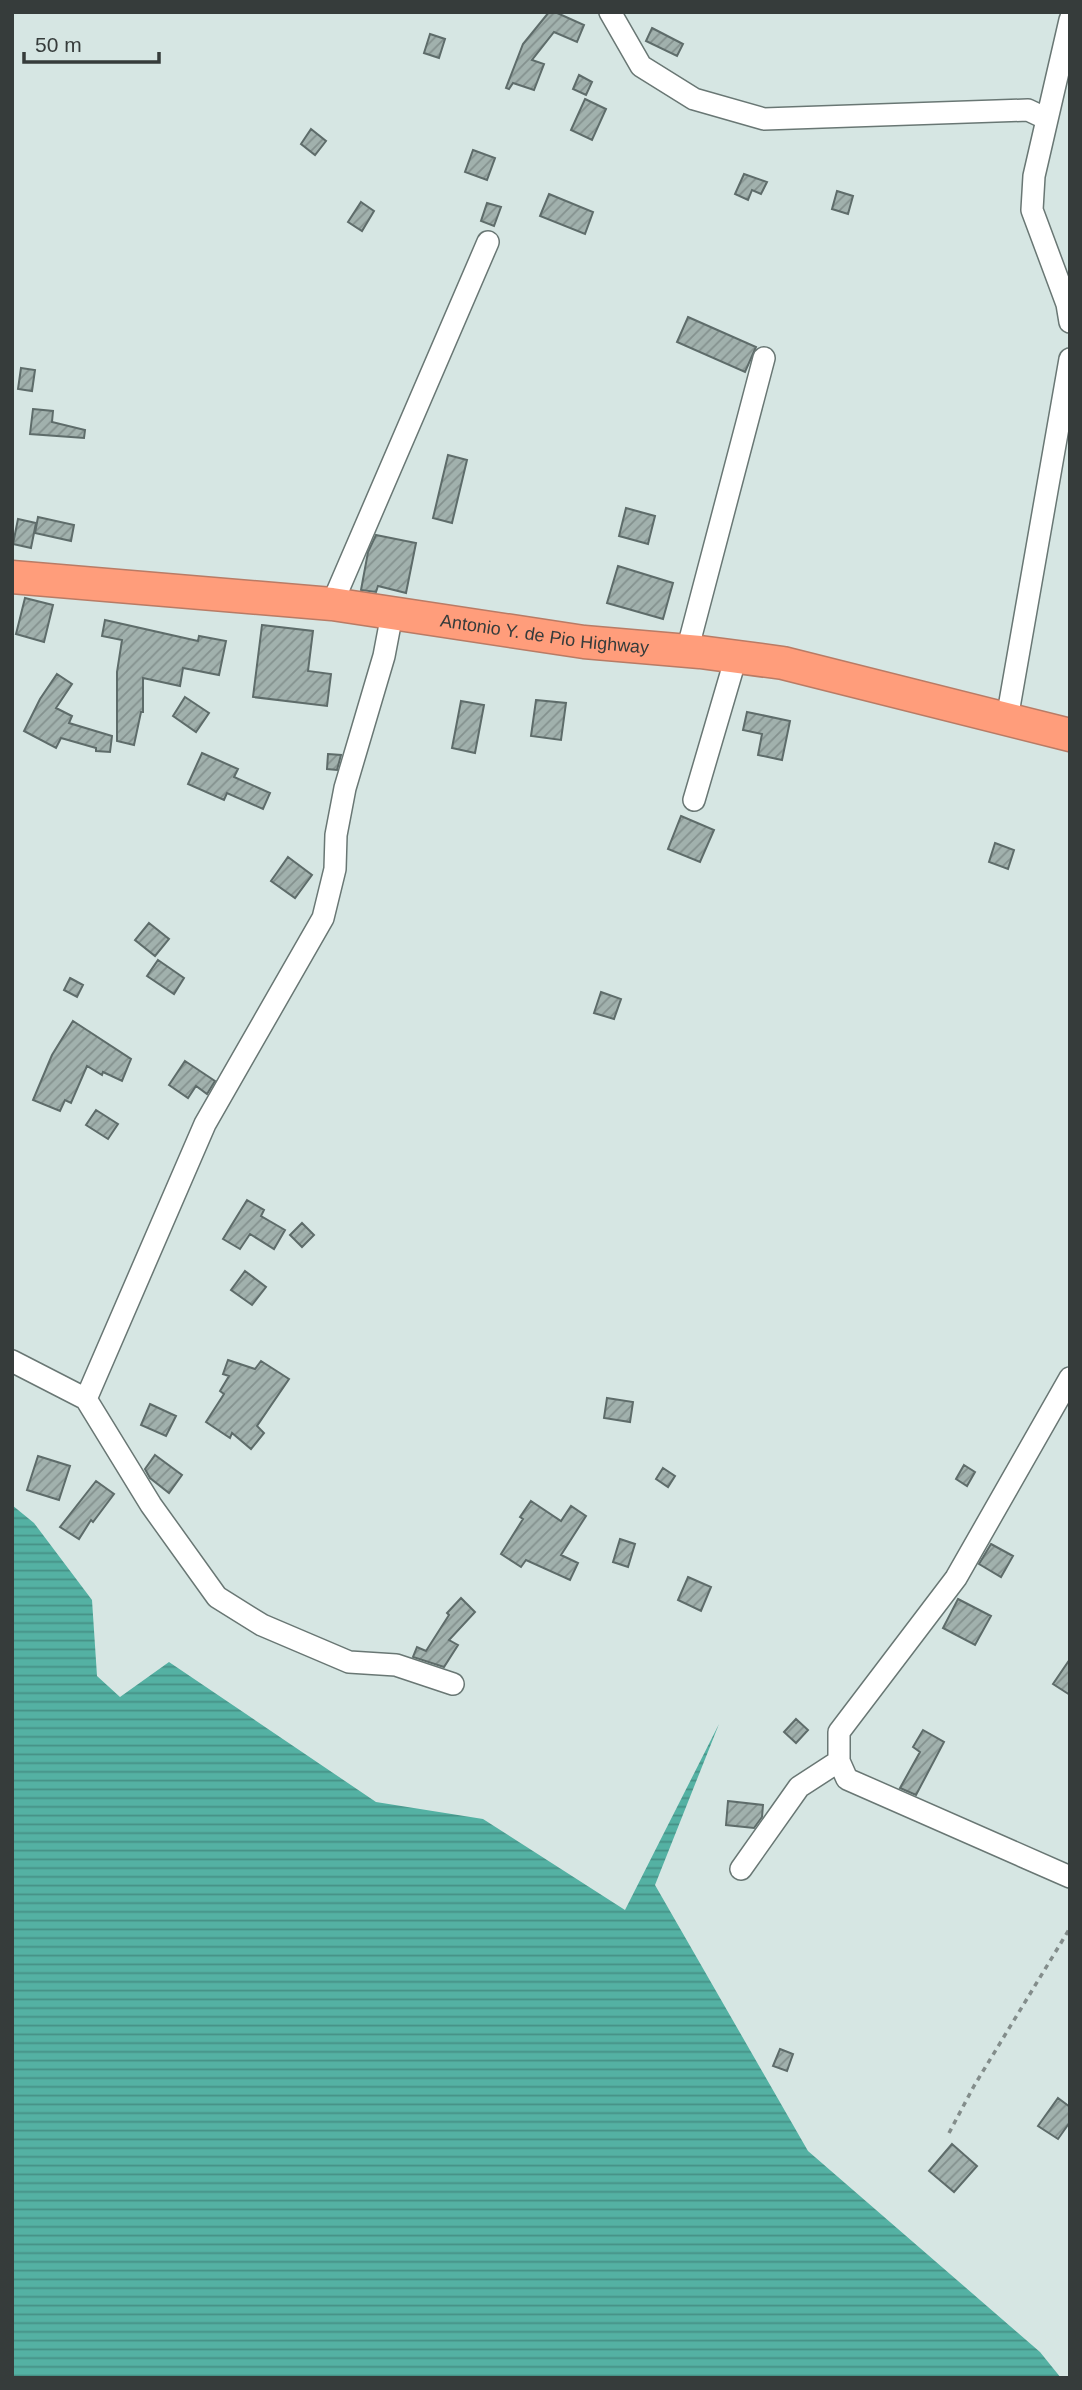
<svg xmlns="http://www.w3.org/2000/svg" width="1082" height="2390" font-family="Arial,sans-serif">
	<style>
		.water { fill: url(#water-rules) }
		.building { fill: url(#building-hatch); stroke: #5e6c6a; stroke-width: 2 }
		.lines { fill: none; stroke-linecap: round; stroke-linejoin: round }
		.minor-casing { stroke: #697774; stroke-width: 24 }
		.highway-casing { stroke: #b97b65; stroke-width: 35 }
		.path { stroke: #838d8b; stroke-width: 3.5; stroke-dasharray: 5 5; stroke-linecap: butt }
		.minor { stroke: #fff; stroke-width: 21 }
		.highway { stroke: #ff9d7b; stroke-width: 32 }
		.labels { text-anchor: middle; stroke-width: 5; stroke-linejoin: round; paint-order: stroke }
		.street-label { font-size: 18px; fill: #363c3b; stroke: #d6e6e3 }
	</style>
	<defs>
		<pattern id="water-rules" width="6" height="5" patternUnits="userSpaceOnUse" patternTransform="scale(1.75)"><rect width="6" height="5" fill="#54b1a3"/><path d="M0 2.5h6" fill="none" stroke="#469186"/></pattern>
		<pattern id="building-hatch" width="6" height="6" patternUnits="userSpaceOnUse" patternTransform="scale(1.75)"><rect width="6" height="6" fill="#a1b1ad"/><path d="M-1 1l2-2M0 6l6-6M5 7l2-2" fill="none" stroke="#84918e"/></pattern>
	</defs>
	<rect width="100%" height="100%" fill="#d6e6e3"/>
	<!-- water -->
	<path class="water" d="M12,1505l22,18 58,77 5,76 23,21 49,-35 207,140 107,17 142,91 94,-186 -64,161 153,266 232,201 21,26h-1049z"/>
	<!-- building -->
	<path class="building" d="M549,12h6l29,13 -7,17 -23,-10 -22,28 12,4 -10,26 -21,-7 -4,6 -3,-1 17,-44z
		M652,28l31,16 -6,12 -31,-15z
		M430,34l15,5 -6,19 -15,-5z
		M579,75l13,7 -6,13 -13,-6z
		M585,99l21,10 -14,31 -21,-10z
		M311,129l15,12 -11,14 -14,-11z
		M473,150l22,8 -8,22 -22,-8z
		M744,174l23,8 -6,12 -9,-4 -4,10 -13,-6z
		M837,191l16,5 -5,18 -16,-5z
		M549,194l44,18 -8,22 -45,-18z
		M361,202l13,9 -12,20 -14,-9z
		M487,203l14,4 -7,19 -13,-5z
		M688,317l68,30 -11,25 -68,-30z
		M21,368l14,2 -3,21 -14,-2z
		M33,409l20,2 -1,11 33,8 -1,8 -54,-4z
		M448,455l19,5 -15,63 -19,-5z
		M626,508l29,8 -7,28 -29,-8z
		M38,517l36,8 -3,16 -36,-8z
		M18,519l18,4 -5,25 -18,-4z
		M376,535l40,8 -10,50 -28,-7 -2,6 -15,-2 7,-38z
		M618,566l55,17 -10,36 -56,-16z
		M25,598l28,7 -9,37 -28,-8z
		M105,620l93,21 1,-5 27,5 -7,34 -36,-7 -3,18 -37,-8v34h-2l-7,33 -17,-4v-69l5,-32 -20,-4z
		M262,625l51,6 -5,40 23,3 -4,32 -74,-9z
		M57,674l15,10 -16,24 16,8 -3,7 43,13 -2,16 -14,-1v-3l-35,-10 -5,10 -32,-17 16,-32z
		M185,697l24,16 -13,19 -23,-16z
		M536,700l30,3 -5,37 -30,-4z
		M461,701l23,4 -9,48 -23,-5z
		M747,712l43,9 -8,39 -24,-5 4,-21 -19,-4z
		M202,753l36,16 -4,8 36,16 -7,16 -36,-16 -3,7 -36,-16z
		M328,754l13,1 -4,15 -10,-1z
		M681,816l33,14 -14,32 -32,-13z
		M995,843l19,7 -6,19 -19,-7z
		M288,857l24,18 -17,23 -24,-17z
		M149,923l20,16 -14,17 -20,-16z
		M158,960l26,18 -10,16 -27,-18z
		M70,978l13,7 -6,12 -13,-7z
		M601,992l20,7 -7,20 -20,-6z
		M73,1021l58,38 -9,22 -19,-9 -1,3 -15,-9 -16,37 -6,-3 -5,11 -27,-11 19,-45z
		M185,1061l30,20 -8,13 -11,-8 -8,12 -19,-13z
		M96,1110l22,14 -10,15 -22,-14z
		M247,1200l17,10 -3,6 24,14 -11,19 -24,-15 -10,15 -17,-10z
		M302,1223l12,12 -12,12 -12,-12z
		M245,1271l21,16 -14,18 -21,-15z
		M228,1360l27,9 6,-8 28,18 -32,47 7,7 -13,16 -19,-16 -2,5 -24,-16 18,-28 -4,-3 9,-15 -6,-2z
		M607,1398l26,4 -3,20 -26,-4z
		M150,1404l26,12 -10,20 -25,-11z
		M155,1455l27,20 -13,18 -19,-15 -5,-9z
		M38,1456l32,10 -11,34 -32,-10z
		M964,1465l11,7 -8,14 -11,-7z
		M663,1468l12,8 -7,11 -12,-8z
		M96,1481l18,13 -21,28 -2,-2 -12,19 -19,-12z
		M531,1501l30,20 10,-15 15,10 -25,39 17,8 -8,17 -44,-20 -5,7 -20,-13 22,-35 -3,-2z
		M620,1539l15,5 -7,23 -15,-5z
		M991,1544l22,12 -12,21 -22,-13z
		M688,1577l23,10 -10,24 -23,-11z
		M461,1598l14,14 -26,28 9,5 -14,22 -31,-10 4,-10 9,4 23,-36 -2,-2z
		M958,1599l33,17 -16,29 -32,-17z
		M1070,1659v36l-17,-11z
		M796,1719l12,11 -12,13 -12,-11z
		M923,1730l21,12 -28,53 -16,-7 20,-36 -7,-5z
		M728,1801l35,4 -1,12 -8,11 -28,-3z
		M780,2049l13,5 -6,17 -14,-5z
		M1058,2098l12,9v15l-12,17 -20,-13z
		M952,2144l25,22 -23,26 -25,-21z"/>
	<g class="lines">
		<!-- minor casing -->
		<g class="minor-casing">
			<path id="minor" d="M610,12l31,54 53,33 70,20 264,-9 19,9
				M1070,20l-36,156 -2,34 35,94 3,18
				M332,604l156,-362
				M687,651l77,-293
				M1007,719l63,-360
				M694,800l42,-143
				M12,1361l74,38 65,106 66,92 45,28 87,37 47,3 57,19
				M1070,1378l-114,200 -117,154v29l8,18 223,98
				M86,1399l119,-275 118,-206 12,-49 1,-34 9,-47 39,-132 8,-42
				M741,1869l58,-82 40,-26"/>
		</g>
		<!-- highway casing -->
		<g class="highway-casing">
			<g id="highway">
				<path id="s1" d="M12,577l320,27 252,38 116,10 83,11 287,72"/>
			</g>
		</g>
		<!-- path -->
		<path class="path" d="M949,2133l25,-47 96,-158"/>
		<!-- minor -->
		<use href="#minor" class="minor"/>
		<!-- highway -->
		<use href="#highway" class="highway"/>
	</g>
	<g class="labels">
		<!-- street labels -->
		<g class="street-label">
			<text dy="6" stroke="none"><textPath href="#s1" startOffset="536">Antonio Y. de Pio Highway</textPath></text>
		</g>
	</g>
	<!-- border -->
	<rect width="1082" height="2390" fill="none" stroke="#363c3b" stroke-width="28"/>
	<!-- scale -->
	<path d="M24 52v10h135v-10" fill="none" stroke="#363c3b" stroke-width="3.5"/>
	<text x="35" y="52" font-size="21" fill="#363c3b" stroke="#d6e6e3" stroke-width="5" paint-order="stroke">50 m</text>
</svg>
